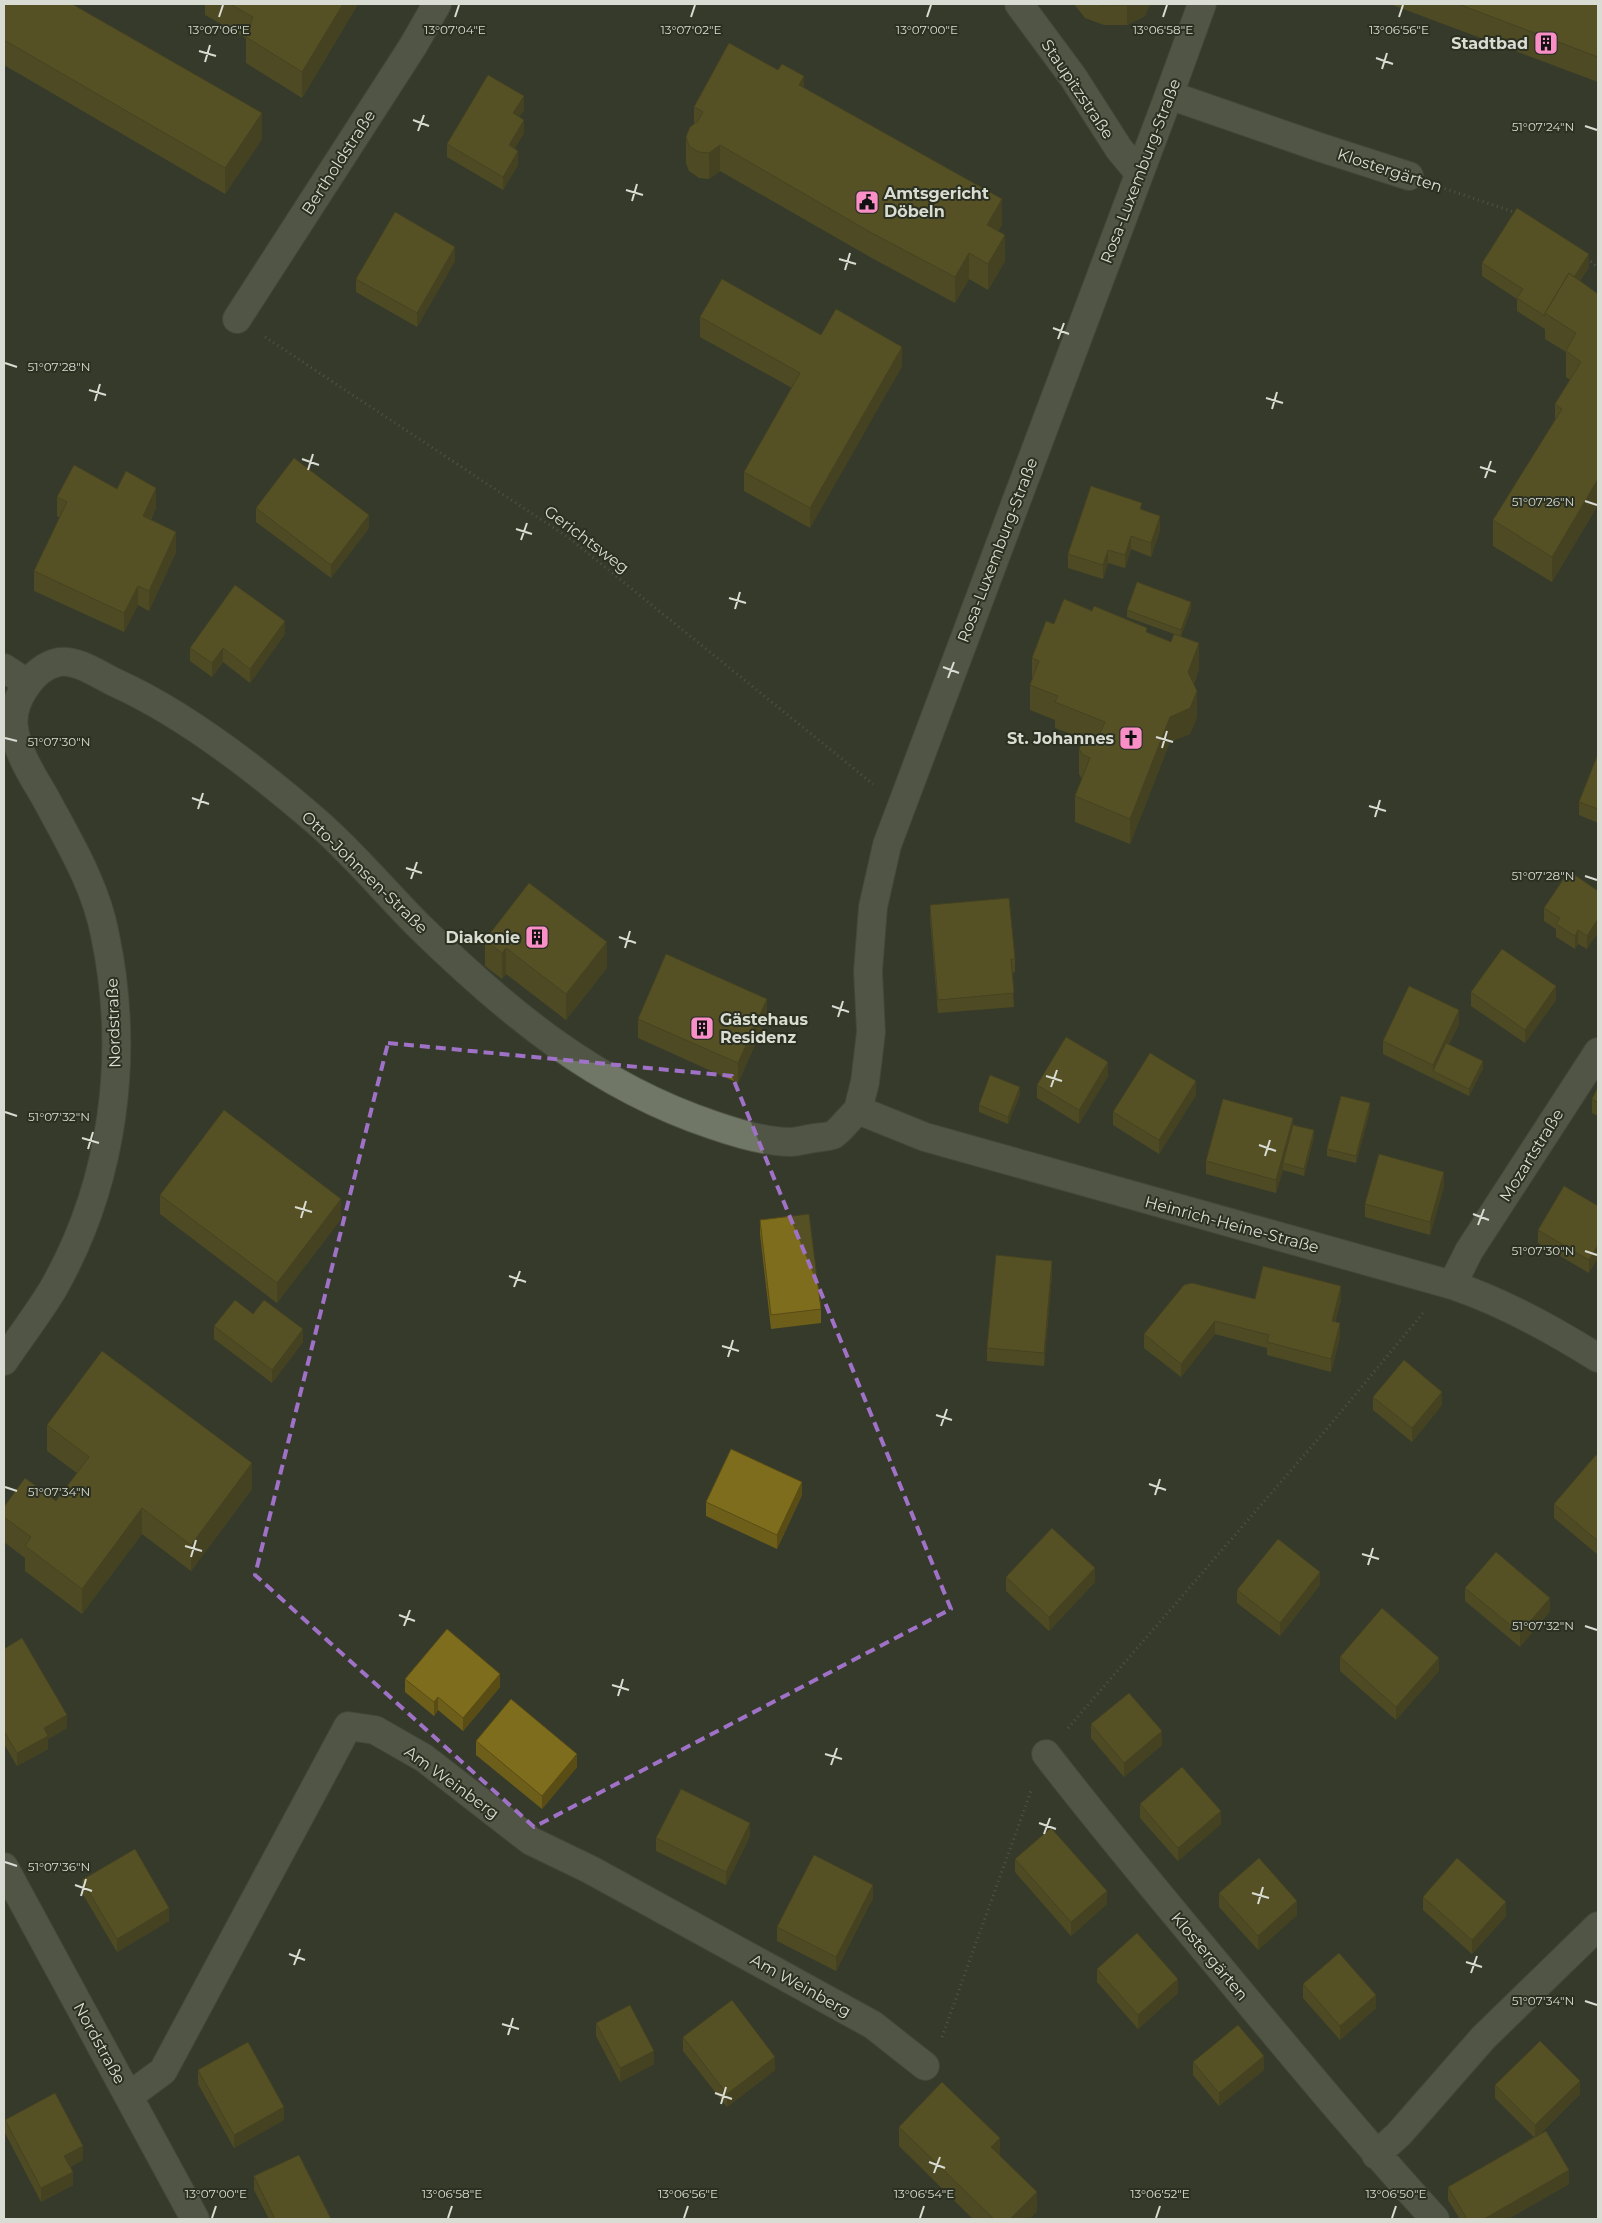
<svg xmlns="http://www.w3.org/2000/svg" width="1602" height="2223" font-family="Montserrat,sans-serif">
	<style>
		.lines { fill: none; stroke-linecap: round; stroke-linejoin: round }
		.minor-casing { stroke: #515548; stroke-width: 30 }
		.path { stroke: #6f7366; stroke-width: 3; stroke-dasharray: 1 4; stroke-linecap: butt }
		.minor { stroke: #717766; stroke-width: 28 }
		.wall { fill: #6d5e1a }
		.shaded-wall { fill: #594c15 }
		.building { fill: #7f6d1e; stroke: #594c15 }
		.marked { fill: none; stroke: #a072c7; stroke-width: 4; stroke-dasharray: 10 6; stroke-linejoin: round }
		.ticks { fill: none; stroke: #d8dcd2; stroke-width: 2 }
		.labels { text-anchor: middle; stroke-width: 4; stroke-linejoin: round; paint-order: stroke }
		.poi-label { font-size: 16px; font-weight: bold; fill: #d8dcd2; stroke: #2b3021; text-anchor: end }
		.street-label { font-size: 16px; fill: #d8dcd2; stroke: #2b3021 }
		.ticks-label { font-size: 12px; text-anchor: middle; fill: #d8dcd2; stroke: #2b3021; stroke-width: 4; stroke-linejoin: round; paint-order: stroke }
	</style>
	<rect width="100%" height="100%" fill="#353a2b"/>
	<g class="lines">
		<!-- minor casing -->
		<g class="minor-casing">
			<path id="minor" d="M1019,4l54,73 46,72 20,24
				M1169,95l150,52 90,29
				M237,319l176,-273 24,-42
				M4,668l23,15
				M858,1110l7,-28 6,-50 -3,-61 5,-64 14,-62 282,-750 33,-91
				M858,1110l67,27 527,148c51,17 100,44 146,73
				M1452,1285l17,-34 129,-199
				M4,1361c16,-24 34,-47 49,-72 61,-107 77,-234 52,-354 -9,-49 -36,-93 -59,-136 -12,-21 -29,-46 -32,-71 -4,-26 19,-61 45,-66 18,-3 40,13 57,21 69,31 142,88 200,138 37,32 69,71 104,106 87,85 176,159 293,198 23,8 53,17 77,17 8,0 17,-3 25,-4 6,-1 12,-1 18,-3 8,-5 17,-18 25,-25
				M1046,1754c58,75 119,148 180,221 68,82 137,165 209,244
				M4,1867l191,352
				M129,2096l34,-25 185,-345 27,4 49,28 107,83 60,29 282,155 52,41
				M1376,2155l23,-21 84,-96 115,-112"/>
		</g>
		<!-- path -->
		<path class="path" d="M1440,187l77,26
			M1587,258l11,10
			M265,337l304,201 304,246
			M1068,1728l257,-297 98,-118
			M942,2037l89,-246"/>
		<!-- minor -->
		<use href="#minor" class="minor"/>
	</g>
	<!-- wall -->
	<path class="wall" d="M4,4l258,135 -37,55 -221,-129z
		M205,4h153l-56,94 -56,-35v-25l-41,-23z
		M1074,4h76l-5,12 -18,9h-23l-19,-7z
		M1390,4h208v78z
		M804,88l198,137 -4,6 7,30 -17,29 -19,-11 -14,24 -85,-46 -150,-86 -11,8 -10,-1 -10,-7 -3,-8v-26l8,-13v-17z
		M524,110l-5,7 5,16 -10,16 4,16 -15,25 -56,-33v-13z
		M455,261l-38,66 -61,-35v-13z
		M1482,263l107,4 -9,14 18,13v211l-46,77 -59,-36v-26l62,-99v-17l15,-24 -4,-3v-25l-21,-13v-10l-28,-18v-12l-35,-23z
		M700,317l121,18 81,31 -92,162 -66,-37v-19l48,-84 -92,-51z
		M117,489l39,18 -5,13 25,32 -27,59 -11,-6 -14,27 -90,-41v-20l26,-53 -3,-2v-19z
		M256,508l113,20 -38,50 -75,-56z
		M1142,510l18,20 -9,27 -20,-8 -6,19 -17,-5 -5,16 -35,-11v-14z
		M1191,609l-10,27 18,33 -5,15 3,33 -7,17 -20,8 -40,102 -55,-22v-26l7,-17 -3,-5v-25l5,-10 -29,-11v-8l-25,-10v-25l2,-6v-21l22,-34 93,8 24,10 3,-8 -47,-17v-7z
		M285,634l-35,49 -27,-21 -11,15 -22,-16v-13z
		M1598,754v69l-19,-8v-13z
		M1598,891l-11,58 -9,-5 -3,5 -19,-12v-8l-12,-8v-13z
		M930,905l85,54v13l-3,1 2,34 -76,6 -8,-95z
		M485,940l122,28 -41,52 -60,-46 -4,5 -17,-13z
		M1471,992l85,8 -31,43 -54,-37z
		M767,1018l-29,65 -100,-45v-19z
		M1459,1024l-10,20 34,24 -14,28 -86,-42v-13z
		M1108,1076l-29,48 -42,-26v-13z
		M1598,1087v29l-6,-3v-14z
		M1020,1094l-12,30 -29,-12v-7z
		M1196,1095l-37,59 -46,-29v-13z
		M1370,1110l-14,53 -29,-7v-7z
		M1293,1125l21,12 -10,39 -21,-6 -7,23 -70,-19v-13z
		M1444,1186l-14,49 -65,-18v-13z
		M160,1195l181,24 -64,84 -117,-89z
		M1598,1206l-9,67 -51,-30v-13z
		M760,1220l61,89v14l-50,6 -11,-95z
		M1052,1274l-8,92 -57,-5v-13z
		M1255,1299l86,1 -6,22 5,15 -9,35 -64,-17v-7l-52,-14 -34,43 -37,-29v-14z
		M253,1314l50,28 -31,41 -58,-44v-13z
		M1373,1397l69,8 -30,37 -39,-32z
		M47,1425l205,64 -61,82 -49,-37 -60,80 -57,-43v-13l-21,-16v-35l52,-6 21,-28 -30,-22z
		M1598,1457v98l-44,-37v-14z
		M802,1495l-25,54 -71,-33v-14z
		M1006,1577l89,5 -46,49 -43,-40z
		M1320,1585l-40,51 -43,-33v-13z
		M1465,1588l85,23 -30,36 -55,-46z
		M4,1649l63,79 -19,11v10l-31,17 -13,-22z
		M1340,1657l99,14 -43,49 -56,-49z
		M405,1679l95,8 -37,44 -25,-21 -4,6 -29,-24z
		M1091,1724l71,21 -38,32 -33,-39z
		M476,1741l101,26 -35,42 -66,-54z
		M1140,1804l81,20 -43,37 -38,-43z
		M750,1836l-24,49 -70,-34v-13z
		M1015,1859l92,45 -36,32 -56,-64z
		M82,1880l87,41 -52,31 -35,-59z
		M1219,1893l78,22 -39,35 -39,-43z
		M1423,1897l83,19 -34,38 -49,-44z
		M873,1898l-37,73 -59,-30v-14z
		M1097,1969l81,24 -40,36 -41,-47z
		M1303,1984l73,24 -36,32 -37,-42z
		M596,2023l58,41 -34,18 -24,-46z
		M683,2037l92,33 -48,37 -44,-56z
		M1193,2062l71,8 -45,36 -26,-31z
		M198,2070l86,50 -50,28 -36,-64z
		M1495,2085l85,9 -41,41 30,49 -61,35h-48l-12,-19v-13l86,-50 -39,-39z
		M5,2120l78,40 -13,7 3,18 -32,17 -36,-69z
		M899,2127l101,29 37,55 -8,8h-56l-74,-73z
		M254,2176l77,43h-62l-15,-29z"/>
	<!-- shaded-wall -->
	<path class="shaded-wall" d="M343,4h15l-56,94v-26z
		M1130,4h20l-5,12 -18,9v-20z
		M804,76v26l-5,-17z
		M524,96v14l-11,17v-14z
		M262,113v26l-37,55v-26z
		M524,120v13l-15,26v-14z
		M720,145v26l-11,8v-26z
		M518,151v14l-15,25v-13z
		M1002,199v26l-15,26v-26z
		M1005,235v26l-17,29v-26z
		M455,247v14l-38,66v-14z
		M969,253v26l-14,24v-26z
		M1589,254v13l-34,53 -6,-4z
		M902,347v19l-92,162v-20z
		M1598,479v26l-46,77v-25z
		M156,488v19l-13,29v-20z
		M369,515v13l-38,50v-13z
		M1160,516v14l-9,27v-14z
		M176,532v20l-27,59v-20z
		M1131,536v13l-6,19v-13z
		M1108,550v13l-5,16v-14z
		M138,586v19l-14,27v-19z
		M1191,602v7l-10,28v-7z
		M285,621v13l-35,49v-14z
		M1199,643v26l-11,28v-25z
		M223,648v14l-11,15v-14z
		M1197,691v26l-7,17 -20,8 -40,102v-25l40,-102z
		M1598,919v14l-11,16v-13z
		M1578,930v14l-3,5v-13z
		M607,942v26l-41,52v-26z
		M506,948v26l-4,5v-26z
		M1556,986v14l-31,43v-13z
		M767,999v19l-29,65v-20z
		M1459,1010v14l-24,48 -2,-1v-6z
		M1483,1061v7l-14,28v-7z
		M1108,1062v14l-29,48v-14z
		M1196,1081v14l-37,59v-14z
		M1020,1087v7l-12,30v-7z
		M1370,1103v7l-14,53v-7z
		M1293,1118v14l-10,31v7l-7,23v-13z
		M1314,1130v7l-10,39v-7z
		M1444,1172v14l-14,49v-13z
		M341,1199v20l-64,84v-20z
		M1598,1245v13l-9,15v-13z
		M1052,1261v13l-8,92v-13z
		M1341,1286v14l-9,35v-14z
		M1215,1321v13l-34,43v-13z
		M1340,1323v14l-9,35v-13z
		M303,1329v13l-31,41v-13z
		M1442,1392v13l-30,37v-14z
		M252,1463v26l-61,82v-26z
		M802,1482v13l-25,54v-14z
		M142,1508v26l-60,80v-25z
		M1095,1568v14l-46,49v-14z
		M1320,1572v13l-40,51v-13z
		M1550,1598v13l-30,36v-14z
		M1439,1658v13l-43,49v-13z
		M500,1674v13l-37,44v-13z
		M438,1697v13l-4,6v-14z
		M67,1715v13l-19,11v10l-31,17v-13l27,-25z
		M1162,1731v14l-38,32v-14z
		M577,1754v13l-35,42v-13z
		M1221,1811v13l-43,37v-13z
		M750,1823v13l-24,49v-13z
		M873,1885v13l-37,73v-14z
		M1107,1891v13l-36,32v-14z
		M1297,1901v14l-39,35v-14z
		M1506,1902v14l-34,38v-14z
		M169,1908v13l-52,31v-13z
		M1178,1979v14l-40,36v-14z
		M1376,1995v13l-36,32v-14z
		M654,2051v13l-34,18v-14z
		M1264,2056v14l-45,36v-13z
		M775,2057v13l-48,37v-13z
		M1580,2081v13l-45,44v-13z
		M284,2107v13l-50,28v-13z
		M1000,2138v19l-9,-10z
		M83,2146v14l-19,9v-13z
		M1569,2170v14l-61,35h-24z
		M73,2172v13l-32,17v-14z
		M1037,2192v19l-8,8h-19z"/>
	<!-- building -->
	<path class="building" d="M4,4h68l190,109 -37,55 -221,-128z
		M230,4h113l-41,68 -56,-35 7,-20z
		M1100,4h30l-3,1 -23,1z
		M1458,4h140v53z
		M729,43l49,27 4,-6 22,12 -5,9 203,114 -15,26 18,10 -17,29 -19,-11 -14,24 -85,-45 -150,-87 -11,8 -10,-1 -10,-6 -3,-9 4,-10 8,-6 5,-9 -9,-5z
		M488,75l36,21 -11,17 11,7 -15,25 9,6 -15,26 -56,-33z
		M1517,208l72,46 -15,23 -5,-4 -24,40v3l-28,-18 6,-9 -41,-26z
		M395,212l60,35 -38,66 -61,-34z
		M1569,273l29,21v185l-46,78 -59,-37 69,-111 -7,-5 26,-42 -15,-11 10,-18 -31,-20z
		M722,279l99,56 15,-26 66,38 -92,161 -66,-36 56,-99 -100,-56z
		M294,458l75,57 -38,50 -75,-57z
		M74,465l43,24 9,-18 30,17 -13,28 33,16 -27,59 -11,-5 -14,27 -90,-42 33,-69 -10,-5z
		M1091,486l51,17 -2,6 20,7 -9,27 -20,-7 -6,19 -17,-5 -5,15 -35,-11z
		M1137,582l54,20 -10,28 -54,-20z
		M235,585l50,36 -35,48 -27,-21 -11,15 -22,-15z
		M1064,599l28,12 2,-5 53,22 -1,4 25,10 3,-8 25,9 -11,29 9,19 -7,17 -20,9 -40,102 -55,-23 15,-38 -8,-4 -3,-5 4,-9 6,-3 8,3 8,-18 -50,-20 3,-6 -28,-11 9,-24 -7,-3 14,-37 8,3z
		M1598,754v55l-19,-7z
		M1569,871l29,20v28l-11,17 -9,-6 -3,6 -19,-12 4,-6 -16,-10z
		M529,883l78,59 -41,52 -60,-46 -4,5 -17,-13z
		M1009,898l6,61h-4l3,34 -76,7 -8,-95z
		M1502,949l54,37 -31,44 -54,-38z
		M666,954l101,45 -29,64 -100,-44z
		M1409,986l50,24 -26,55 -50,-24z
		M1066,1037l42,25 -29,48 -42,-25z
		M1446,1043l37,18 -14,28 -36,-18z
		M1150,1053l46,28 -37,59 -46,-28z
		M990,1075l30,12 -12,30 -29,-12z
		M1598,1087v16l-6,-4z
		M1341,1096l29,7 -14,53 -29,-7z
		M1223,1099l70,19 -17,62 -70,-19z
		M224,1110l117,89 -64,84 -117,-88z
		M1293,1125l21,5 -10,39 -21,-6z
		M1379,1154l65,18 -14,50 -65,-18z
		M1564,1186l34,20v39l-9,15 -51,-30z
		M809,1214l12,95 -50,6 -11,-95z
		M996,1255l56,6 -8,92 -57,-5z
		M1263,1266l78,20 -9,35 8,2 -9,36 -64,-17 2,-7 -54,-14 -34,43 -37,-30 40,-49 8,-2 63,16z
		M235,1300l18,14 11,-14 39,29 -31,41 -58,-44z
		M102,1351l150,112 -61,82 -49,-37 -60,81 -57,-43 6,-9 -27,-20v-10l21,-29 31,23 33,-44 -42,-32z
		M1404,1360l38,32 -30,36 -39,-31z
		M731,1449l71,33 -25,53 -71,-33z
		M1596,1455l2,2v84l-44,-37z
		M1052,1528l43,40 -46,49 -43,-40z
		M1278,1539l42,33 -40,51 -43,-33z
		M1496,1552l54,46 -30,35 -55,-45z
		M1382,1608l57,50 -43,49 -56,-50z
		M447,1629l53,45 -37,44 -25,-21 -4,5 -29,-23z
		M22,1638l45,77 -23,13 4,8 -31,17 -13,-22v-82z
		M1129,1693l33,38 -38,32 -33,-39z
		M511,1699l66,55 -35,42 -66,-55z
		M1182,1767l39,44 -43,37 -38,-44z
		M681,1789l69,34 -24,49 -70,-34z
		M1051,1828l56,63 -36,31 -56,-63z
		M135,1849l34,59 -52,31 -35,-59z
		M814,1855l59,30 -37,72 -59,-30z
		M1259,1858l38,43 -39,35 -39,-43z
		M1457,1858l49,44 -34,38 -49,-43z
		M1137,1933l41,46 -40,36 -41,-46z
		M1339,1953l37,42 -36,31 -37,-42z
		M732,2000l43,57 -48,37 -44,-57z
		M630,2005l24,46 -34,17 -24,-45z
		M1238,2025l26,31 -45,37 -26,-31z
		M1540,2041l40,40 -45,44 -40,-40z
		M248,2042l36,65 -50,28 -36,-65z
		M942,2082l58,56 -9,9 46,45 -27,27h-16l-95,-92z
		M55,2093l28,53 -19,10 9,16 -32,16 -36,-68z
		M1546,2131l23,39 -85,49h-17l-19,-32z
		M299,2155l32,64h-56l-21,-43z"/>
	<!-- marked area -->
	<path d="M0 0H1602V2223H0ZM388,1043l344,33 219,533 -417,218 -279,-252z" fill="#353a2b" fill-opacity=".55" fill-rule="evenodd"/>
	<path class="marked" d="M388,1043l344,33 219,533 -417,218 -279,-252z"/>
	<!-- ticks -->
	<path class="ticks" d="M219,17l4,-12M455,17l4,-12M691,17l4,-12M927,17l4,-12M1163,17l4,-12M1399,17l4,-12M199,51l17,5M1376,58l17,6M205,62l5,-17M1382,69l5,-16M413,120l16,6M1585,126l12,4M418,131l6,-16M626,190l17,5M632,201l5,-17M839,259l17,5M845,270l5,-17M1053,328l16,6M1058,339l6,-16M5,363l12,4M89,390l17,5M1266,398l17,5M95,401l5,-17M1272,409l5,-17M302,459l17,6M1480,467l16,5M308,470l5,-16M1485,478l6,-17M1585,501l12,4M516,529l16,5M521,540l6,-17M729,598l17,5M735,609l5,-17M943,667l16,6M948,678l6,-16M1156,737l17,5M5,738l12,3M1162,748l5,-17M192,798l17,6M1369,806l17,5M198,809l5,-16M1375,817l5,-17M406,868l16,5M1585,876l12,4M411,879l6,-17M619,937l17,6M625,948l5,-17M832,1006l17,6M838,1017l5,-16M1046,1076l16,5M1051,1087l6,-17M5,1112l12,4M82,1138l17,5M1259,1145l17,6M88,1149l5,-17M1265,1156l5,-16M295,1207l17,5M1473,1214l16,6M301,1218l5,-17M1478,1225l6,-16M1585,1251l12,4M509,1276l17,6M514,1287l6,-16M722,1346l17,5M728,1357l5,-17M936,1415l16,5M941,1426l6,-17M1149,1484l17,6M5,1487l12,4M1155,1495l5,-16M185,1546l17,5M1362,1554l17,5M191,1557l5,-17M1368,1565l5,-17M399,1615l16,6M404,1626l6,-16M1585,1626l12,4M612,1685l17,5M618,1696l5,-17M825,1754l17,5M831,1765l6,-17M1039,1823l17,6M1044,1834l6,-16M5,1862l12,4M75,1885l17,6M1252,1893l17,5M81,1896l5,-17M1258,1904l5,-17M289,1954l16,6M1466,1962l16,5M294,1965l6,-16M1471,1973l6,-17M1585,2001l12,4M502,2024l17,5M508,2035l5,-17M715,2093l17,6M721,2104l5,-17M929,2162l16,6M934,2173l6,-16M212,2218l4,-12M448,2218l4,-12M684,2218l4,-12M920,2218l4,-12M1156,2218l4,-12M1392,2218l4,-12"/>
	<!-- icons -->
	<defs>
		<g id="building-square" transform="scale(1.25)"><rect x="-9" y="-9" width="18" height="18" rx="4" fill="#fa8fc7" stroke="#2b3021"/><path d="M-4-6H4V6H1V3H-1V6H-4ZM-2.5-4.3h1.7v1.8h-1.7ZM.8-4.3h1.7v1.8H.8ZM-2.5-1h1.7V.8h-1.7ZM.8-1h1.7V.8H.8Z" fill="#111"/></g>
		<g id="civic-square" transform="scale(1.25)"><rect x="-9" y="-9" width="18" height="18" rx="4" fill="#fa8fc7" stroke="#2b3021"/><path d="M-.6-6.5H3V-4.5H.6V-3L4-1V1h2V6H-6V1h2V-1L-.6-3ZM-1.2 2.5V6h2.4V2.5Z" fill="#111"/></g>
		<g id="church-square" transform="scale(1.25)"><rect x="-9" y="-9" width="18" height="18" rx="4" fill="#fa8fc7" stroke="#2b3021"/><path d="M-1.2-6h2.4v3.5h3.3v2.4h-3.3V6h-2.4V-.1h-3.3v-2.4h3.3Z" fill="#111"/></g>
	</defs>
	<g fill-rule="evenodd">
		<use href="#building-square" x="1546" y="43"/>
		<use href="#civic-square" x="867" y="202"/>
		<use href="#church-square" x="1131" y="738"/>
		<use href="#building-square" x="537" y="937"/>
		<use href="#building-square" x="702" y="1028"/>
	</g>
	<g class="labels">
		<!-- poi labels -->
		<g class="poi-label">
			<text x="1528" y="49">Stadtbad</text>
			<text x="884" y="199" text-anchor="start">Amtsgericht<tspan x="884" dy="18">Döbeln</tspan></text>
			<text x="1114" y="744">St. Johannes</text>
			<text x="520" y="943">Diakonie</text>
			<text x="720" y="1025" text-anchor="start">Gästehaus<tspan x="720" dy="18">Residenz</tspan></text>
		</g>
		<!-- street labels -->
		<g class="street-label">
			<text transform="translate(1078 89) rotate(56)" y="6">Staupitzstraße</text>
			<text transform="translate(338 162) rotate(-57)" y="6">Bertholdstraße</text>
			<text transform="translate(1390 170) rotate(18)" y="6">Klostergärten</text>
			<text transform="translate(1140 171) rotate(-69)" y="6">Rosa-Luxemburg-Straße</text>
			<text transform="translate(587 539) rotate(37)" y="6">Gerichtsweg</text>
			<text transform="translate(997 550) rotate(-69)" y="6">Rosa-Luxemburg-Straße</text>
			<text transform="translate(365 872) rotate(44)" y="6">Otto-Johnsen-Straße</text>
			<text transform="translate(113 1023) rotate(-92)" y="6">Nordstraße</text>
			<text transform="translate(1531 1155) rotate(-58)" y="6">Mozartstraße</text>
			<text transform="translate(1232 1224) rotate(15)" y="6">Heinrich-Heine-Straße</text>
			<text transform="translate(452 1782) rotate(36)" y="6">Am Weinberg</text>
			<text transform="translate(1210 1956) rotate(50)" y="6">Klostergärten</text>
			<text transform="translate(801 1985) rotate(29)" y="6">Am Weinberg</text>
			<text transform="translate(100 2043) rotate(61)" y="6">Nordstraße</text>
		</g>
	</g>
	<g class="ticks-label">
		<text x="219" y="34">13°07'06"E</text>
		<text x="455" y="34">13°07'04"E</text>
		<text x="691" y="34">13°07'02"E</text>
		<text x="927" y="34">13°07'00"E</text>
		<text x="1163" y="34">13°06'58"E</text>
		<text x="1399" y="34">13°06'56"E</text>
		<text x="1543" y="131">51°07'24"N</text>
		<text x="59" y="371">51°07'28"N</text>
		<text x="1543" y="506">51°07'26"N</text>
		<text x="59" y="746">51°07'30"N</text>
		<text x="1543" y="880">51°07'28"N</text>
		<text x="59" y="1121">51°07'32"N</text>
		<text x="1543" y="1255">51°07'30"N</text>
		<text x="59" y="1496">51°07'34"N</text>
		<text x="1543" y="1630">51°07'32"N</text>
		<text x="59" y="1871">51°07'36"N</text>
		<text x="1543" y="2005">51°07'34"N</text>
		<text x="216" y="2198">13°07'00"E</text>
		<text x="452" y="2198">13°06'58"E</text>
		<text x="688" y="2198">13°06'56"E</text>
		<text x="924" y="2198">13°06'54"E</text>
		<text x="1160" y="2198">13°06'52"E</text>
		<text x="1396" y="2198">13°06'50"E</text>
	</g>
	<!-- border -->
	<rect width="1602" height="2223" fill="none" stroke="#d8dcd2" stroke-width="10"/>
</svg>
